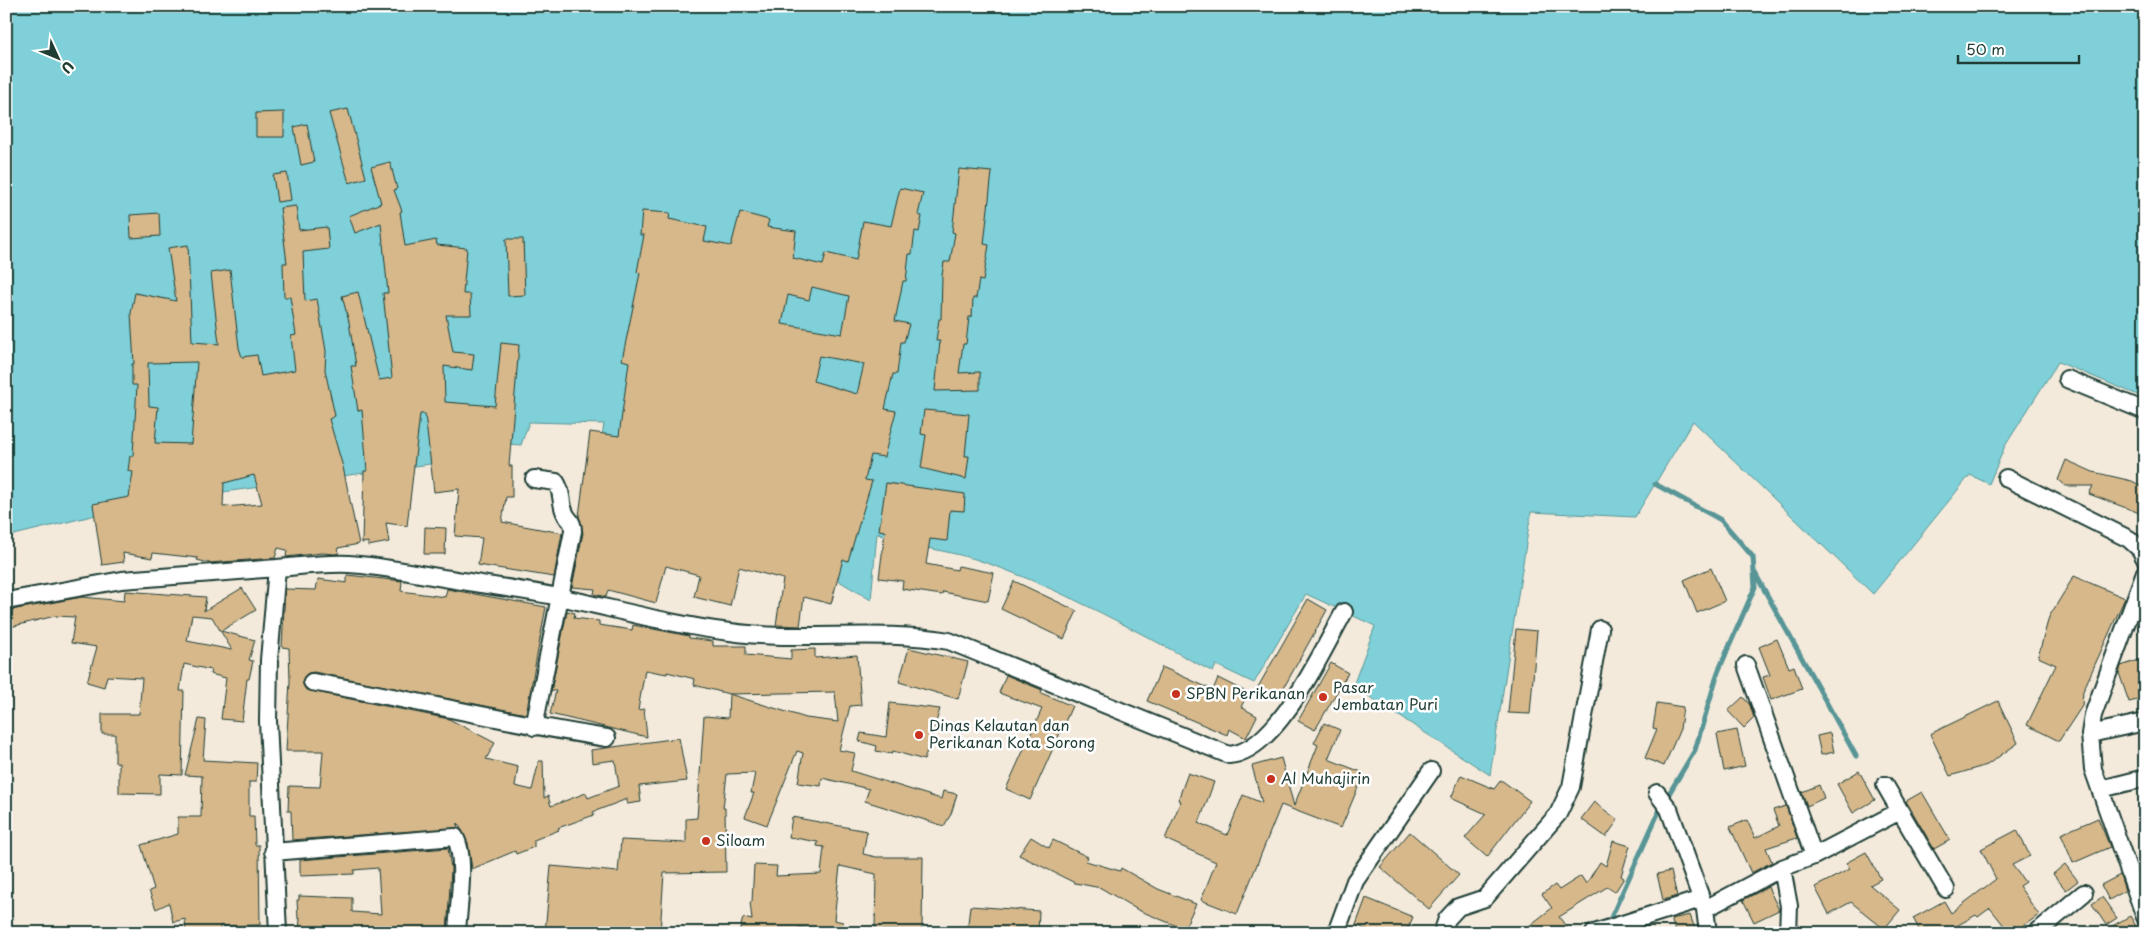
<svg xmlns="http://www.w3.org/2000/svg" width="2151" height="939" font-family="'Playpen Sans',sans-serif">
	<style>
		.water { fill: #7fd0d8; stroke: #599596 }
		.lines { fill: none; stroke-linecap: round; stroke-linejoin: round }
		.stream { stroke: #599596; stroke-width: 5 }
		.building { fill: #d7b88b; stroke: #1f3d34; fill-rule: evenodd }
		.street-casing { stroke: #1f3d34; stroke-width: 20 }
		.street { stroke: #fff; stroke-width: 16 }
		.poi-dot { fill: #c8321e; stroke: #fff; stroke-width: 2 }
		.labels { text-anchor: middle; stroke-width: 5; stroke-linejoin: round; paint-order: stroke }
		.poi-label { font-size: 15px; fill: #1f3d34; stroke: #fff; text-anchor: start }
	</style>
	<rect width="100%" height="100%" fill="#f3eadc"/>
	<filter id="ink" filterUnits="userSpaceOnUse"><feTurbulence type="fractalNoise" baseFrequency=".02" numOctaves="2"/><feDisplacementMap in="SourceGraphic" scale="10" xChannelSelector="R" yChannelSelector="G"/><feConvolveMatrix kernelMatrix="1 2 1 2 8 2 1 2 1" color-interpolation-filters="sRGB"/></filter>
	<g filter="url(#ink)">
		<!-- water -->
		<path class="water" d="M6,6h2139v392l-87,-36 -53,84 -16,38 -19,-9 -97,119 -180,-173 -58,96 -104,-5 -41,263 -137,-89 22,-60 -69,-32 -52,89 -38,-18 -3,7c-74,-39 -147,-81 -226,-109 -36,-13 -75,-15 -110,-30l-6,67 -59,-35 -225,-42 17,-99 -75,-2 -8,23 -77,-5 -6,23 -289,39 -143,35z"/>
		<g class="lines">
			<!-- stream -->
			<path class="stream" d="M1755,573l101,183
				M1609,922l52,-115 34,-57 23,-78 37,-85 -2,-30 -32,-37 -66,-36"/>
		</g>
		<!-- building -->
		<path class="building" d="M348,109l18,69 -17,5 -20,-70z
			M284,112v25h-28v-24z
			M307,124l7,38 -13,3 -7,-38z
			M390,162l7,27 -3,1 8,21 -2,1 5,34 31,-6 1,5 30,3 -4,46h7l1,21h-25l7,37 21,2 -2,16 -28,-4 1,36 50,4 6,-63 18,2 -10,121h3v31h-6l-4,25 60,11 -8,44 -76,-12 4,-27 -27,-2 4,-47 -25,3 -9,-78h-5l-13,112 -21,-3 3,19 -21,4v-4l-6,1 2,-72h3l-5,-61 -4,1 -7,-45h5l-7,-44 -7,-26 16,-4 21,88 13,-2 -9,-85h5l-7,-70 -26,10 -6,-17 32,-13 -10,-36z
			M959,169l33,3 -8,72 5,1 -6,36 -4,-1 -3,18h-3l-1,19h-3l-3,27h-3l-4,29 21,-1v18l-45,1 5,-50h-4l3,-22h2l1,-43 2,-14h6l5,-29 -3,-1z
			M287,173l4,27 -14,2 -4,-27z
			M900,188l23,5 -5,22 4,1 -3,16 -4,-1 -3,23h-3l-3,27h-3l-8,40 14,3 -5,18h-3l-4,32h-4l-8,35 11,2 -12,46 -13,-2 -6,25 7,1 -24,80 -5,-2 -12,45 -27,-7 -4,29 -24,-1 7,-46 -44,-12 -9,39 -36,-9 5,-22 -33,-9 -10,37 -48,-13 -2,7 -12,-3 1,-5 -23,-2 11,-54 -4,-17 11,-84 29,4 10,-74 -7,-2 18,-87 -3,-1 7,-37h-4l2,-24 28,2 -1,6 38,8 -3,14 27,5 9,-34 29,8 -2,7 29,4 -3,27 30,7 3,-12 30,7 7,-39 28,5zM812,287l37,9 -7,38 -60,-10 6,-29 21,5zM819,356l45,8 -7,30 -44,-13z
			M296,206l3,24 28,-3 2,22 -26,3 2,49 12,-2 9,52 -1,19 10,46 -6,3 14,48 16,77 -21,4 1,5 -4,1 -13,-1 -36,4 1,-7 -9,-2 -3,10 -66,5 -12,-3 1,-2 -45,-5 -1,5 -29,-5 1,9 -22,3 -9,-61 36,-7 4,-25 -5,-1 2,-15h3l4,-71h-5v-21h2l-3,-51 4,-20 41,8 -8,-53 20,-3 4,97 27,2 -8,-71 19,-3 9,78 3,9 15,-2 4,21 34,-6 -4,-34 5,-1 -6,-38h-6l-1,-34h4l-7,-55zM197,362l-6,82 -36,-1 3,-36 -9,-1 -1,-43zM254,475l8,29 -39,3 1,-24z
			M159,213l1,23 -29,2 -1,-23z
			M506,239h17l2,56 -17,1z
			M924,410l45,4 -4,42h4l-3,23 -45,-11 5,-33 -5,-1z
			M2066,460l27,12 39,9 13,7v27l-56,-21 4,-8h-28l-7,-6z
			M886,483l79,11 -1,17 -14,-1 -3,31 -17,-2 -4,25 31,6 1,-4 36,7 -6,28 -45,-9 -1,3 -40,-6 1,-8 -24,-3 6,-47 -6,-1z
			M425,527l21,1 -1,26h-21z
			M1711,568l14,33 -28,12 -13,-33z
			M347,575l55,6 -1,10 44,6 2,-8 99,18 -20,107 -212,-42 -6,1 -6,7 4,10 143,29 46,24 -9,16 32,8 -3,19 17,4 7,-29h4l1,37 4,-2 3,10 35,-13 2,5 31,-12 -4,-26 -23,3 -1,-13 88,-12 8,43 -48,5 2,16 -14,2v-5l-34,13 1,3 -36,13 1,2 -25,10v7l-18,7 -1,-3 -43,18 -4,-26 -10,-20 -1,5 -165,12 -1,-29h-3l1,-25 31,1 3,-36h-37l4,-70 -1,-33 -7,-1 3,-58 31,1 2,-11 29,4z
			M2074,576l51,22 -42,93 -1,15 -23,35 -32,-16 29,-60 -18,-8 11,-40z
			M1014,581l63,30 -13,28 -63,-30z
			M242,588l14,22 -35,21 34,9 -6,20 4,1 -4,18h-2l-5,42 -21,-2 5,-41 -16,-4 1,-4 -27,-6 -4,27h4l-2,84 -22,-1v20l-41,-1v-30l-4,-1v-28h-13v-20h37l3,-36 -35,-2 -3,11 -17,-5 10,-35 -26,-4 4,-26 -20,-1 -49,12v-17l76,-14 42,4 1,-10 81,6 -2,14zM192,615l20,2 20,33 -45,-9z
			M1308,599l19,11 -49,88 -20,-11z
			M567,611l8,2 -1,5 25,3v4l33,5 1,-5 56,11v2l24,3v5h33v9l45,4v-9l24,-1v9l42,-3 4,50 -11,1 -11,44 16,3 -4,18 90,28 2,-8 14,3 -6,20 -7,12 -79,-25 4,-12 -47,-11 -1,8 -23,-3 5,-30 -6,-2 -30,74 -22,-8 9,-24h-3l4,-20 -28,1 -4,34h2l1,64 -62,1 -4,60h-115l6,-67 67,6 3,-32 65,3v-24l11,-1 7,-102 24,2 1,-24 77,24 32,4 -3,-30 -106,2 -35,-9 1,-6 -28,-7v2l-22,-4 -7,40 6,-1 3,28 -97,-23 6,-23h-5z
			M1516,629l21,2 -7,83 -22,-1z
			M1777,639l12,29 5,-2 8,23 -31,11 -8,-23 7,-2 -11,-28z
			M909,648l59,14 -10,37 -59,-17z
			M2145,658v40l-16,4 -10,-29 2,-7z
			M1331,663l17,10 -33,57 -17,-9z
			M1162,667l51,23 5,-12 30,15 -7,14 16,9 -11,22 -17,-9 -2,6 -80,-34z
			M1006,675l36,15 -1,3 31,13 -42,94 -24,-11 36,-80 -43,-16z
			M1743,697l7,8 4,13 -10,10 -16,-17z
			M1998,701l20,42 -31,22 -37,11 -20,-42z
			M890,703l50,6 -16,51 -31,-9 -1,3 -16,-3 1,-5 -18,-5 2,-8 25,4z
			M1657,703l26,4 -3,22 -16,37 -19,-8 12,-29 -4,-1z
			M199,719l7,1 -3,40 54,3 -1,19h-7v34h5l1,29h4l1,80 -40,1v7h-34l-1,-14 -12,3 -4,-19 -13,6 -7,-18 5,-2 -13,-44 37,-11v-17h23l1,-41 -17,-1z
			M1324,723l16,7 -12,29 36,14 -23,55 -60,-23 -44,109 -36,-14 15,-38 -51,-23 16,-38 -3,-1 10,-27 26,9 -15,41 28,12 16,-40 19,8 -10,-37 29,-8 13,48 24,-61 -4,-2z
			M1737,730l8,36 -21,5 -7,-37z
			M1830,733l4,19 -13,3 -4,-19z
			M1859,771l16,29 -22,13 -16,-29z
			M1461,775l33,14 7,-9 29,21 -43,56 -22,-19 21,-24 -35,-16z
			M1819,785l5,13 -17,8 -5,-14z
			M1922,792l28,48 -16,9 -28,-48z
			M1594,802l24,18 -12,17 -25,-18z
			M1786,806l11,32 -31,10 6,14 -21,11 -21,-46 17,-7 8,18 24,-12 -6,-16z
			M792,817l75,14 -4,23 13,3h47l-1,73h-47l1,-56 -36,-8 -6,54 9,2 -2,11 -42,-6v6h-60l4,-15 9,2 -2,-18h2l2,-37 23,1 -1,10 45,-2 3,-27 -7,-1 1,-4 -29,-5z
			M2098,818l12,29 -37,16 -12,-29z
			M2017,830l13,26 -18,9 13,17 -6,4 20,29 -16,11 3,7h-16l-20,-25 -12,9 -2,-2 -32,18h-23l-8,-15 31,-17 7,12 45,-34 -15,-30z
			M1410,832l49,43 -30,34 -49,-42z
			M1031,837l18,11 4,-8 35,17 -2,4 34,10 1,-3 37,21 38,15 -12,25 -46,-19 -37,-22 -26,-5 -56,-28z
			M1613,841l17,5 -9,30 3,2 -9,14 -8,-5 -48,30 12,16h-51l32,-25 -10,-14 13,-9 4,5 22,-14 5,8 14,-22 6,4z
			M448,848l3,21 -4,64h-148l1,-15 -2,1 -1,-19h2v-4l53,2v14l29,2 -3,-46 -24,2v4l-54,2v-16z
			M1866,852l15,27 -11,6 30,25 -16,19 -33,-27 -22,12 -14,-27 35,-18 -4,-6z
			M2065,864l13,17 -12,9 -13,-16z
			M1671,871l6,25 -14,4 -6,-26z
			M2120,875l5,16 -16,9 -8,-15z
			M1768,887l11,23 -25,12 -11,-22z
			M2102,897l15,21 -11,7 -14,-21z
			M1366,898l47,19 -7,16h-32l-18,-8z
			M970,906l69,5 -1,22h-71z
			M1690,915l5,14 -19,4 -5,-14z
			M2130,916l7,12 -9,5h-28z"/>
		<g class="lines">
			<!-- street casing -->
			<g class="street-casing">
				<path id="street" d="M2067,379l78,32
					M2006,478l123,61 11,10 5,10
					M534,479l22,3c7,10 4,21 9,31 3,8 8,6 8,18l-39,196
					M2145,572l-52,143 -3,19 3,35 52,148
					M6,601l116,-21 155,-12
					M1746,665l68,191
					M312,682c99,17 196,41 295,56
					M2090,734l55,-12
					M1885,785l15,26
					M2101,789l44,-11
					M1657,793l12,16 36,100
					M273,852l182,-15c12,21 3,71 2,96
					M1782,868l7,38 -1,27
					M278,933l-10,-212 1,-61 8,-92c24,-2 48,-5 72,-4 34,2 68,10 101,15 36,6 73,11 109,18 57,12 113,28 171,35 73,10 146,-3 219,9l280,114c48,-3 93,-104 115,-143
					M1336,933l19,-52 76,-110
					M1442,933l5,-14 11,-12 27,-9 73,-84 13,-27 29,-158
					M1594,933l107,-34
					M1708,933l-3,-24 77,-41 32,-12 86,-45 46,78
					M2036,933l48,-40"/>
			</g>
			<!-- street -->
			<use href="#street" class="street"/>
		</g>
	</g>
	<!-- markers -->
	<g class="poi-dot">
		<circle cx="1176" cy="694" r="5"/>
		<circle cx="1323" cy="697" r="5"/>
		<circle cx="919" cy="735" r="5"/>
		<circle cx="1271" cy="779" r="5"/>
		<circle cx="706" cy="841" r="5"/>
	</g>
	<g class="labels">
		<!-- poi labels -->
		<g class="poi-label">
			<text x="1333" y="693">Pasar<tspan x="1333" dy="17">Jembatan Puri</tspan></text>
			<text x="1186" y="699">SPBN Perikanan</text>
			<text x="929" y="731">Dinas Kelautan dan<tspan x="929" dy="17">Perikanan Kota Sorong</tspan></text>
			<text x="1281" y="784">Al Muhajirin</text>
			<text x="716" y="846">Siloam</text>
		</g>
	</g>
	<!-- margin -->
	<rect width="2151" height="939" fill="none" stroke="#fff" stroke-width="25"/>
	<rect x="12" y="12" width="2126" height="914" fill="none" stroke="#1f3d34" stroke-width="2" filter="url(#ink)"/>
	<!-- north arrow -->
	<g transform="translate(58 58) rotate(134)" stroke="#ffffff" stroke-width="4" paint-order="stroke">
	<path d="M0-4L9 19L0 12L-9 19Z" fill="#1f3d34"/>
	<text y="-8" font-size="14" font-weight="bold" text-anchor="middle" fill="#1f3d34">U</text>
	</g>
	<!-- scale -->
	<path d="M1958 55v8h121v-8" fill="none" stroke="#1f3d34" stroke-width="2.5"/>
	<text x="1966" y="55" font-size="15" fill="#1f3d34" stroke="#ffffff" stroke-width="4" paint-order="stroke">50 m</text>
</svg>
